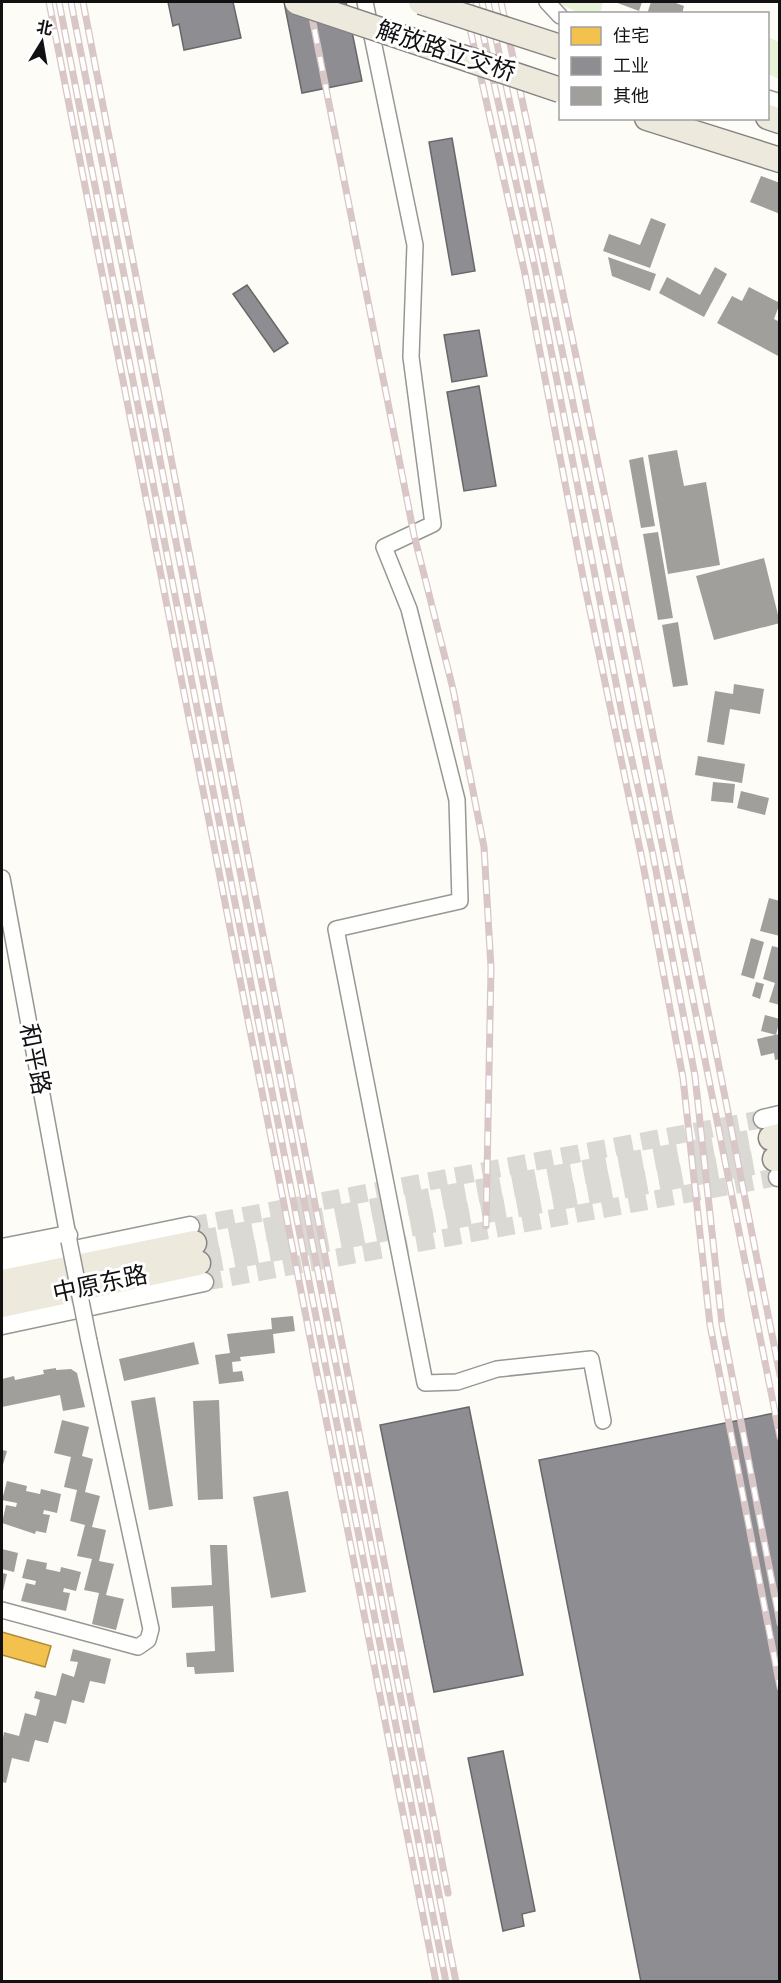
<svg xmlns="http://www.w3.org/2000/svg" width="781" height="1983" font-family="'Zilla Slab','Noto Sans SC',serif">
	<style>
		.green { fill: #e7f3d7 }
		.homes { fill: #f2c14e; stroke: #ae8c3c; stroke-width: 1.5 }
		.industry { fill: #8d8d92; stroke: #68686b; stroke-width: 1.5 }
		.building { fill: #a19f9c }
		.lines { fill: none; stroke-linecap: round; stroke-linejoin: round }
		.tertiary-tunnel { stroke: #dad9d4; stroke-width: 18; stroke-dasharray: 18 9; stroke-linecap: butt }
		.primary-tunnel { stroke: #dad9d4; stroke-width: 24; stroke-dasharray: 24 12; stroke-linecap: butt }
		.minor-casing { stroke: #979795; stroke-width: 18 }
		.tertiary-casing { stroke: #979795; stroke-width: 21 }
		.primary-casing { stroke: #858482; stroke-width: 27 }
		.minor { stroke: #fffffe; stroke-width: 15 }
		.tertiary { stroke: #fffffe; stroke-width: 18 }
		.primary { stroke: #ede9dc; stroke-width: 24 }
		.rail-casing { stroke: #d9c6c7; stroke-width: 7 }
		.rail { stroke: #fff; stroke-width: 4.5; stroke-dasharray: 14; stroke-linecap: butt }
		.minor-bridge-casing { stroke: #979795; stroke-width: 18; stroke-linecap: butt }
		.primary-bridge-casing { stroke: #858482; stroke-width: 27; stroke-linecap: butt }
		.minor-bridge { stroke: #fffffe; stroke-width: 15 }
		.primary-bridge { stroke: #ede9dc; stroke-width: 24 }
		.labels { text-anchor: middle; stroke-width: 6; stroke-linejoin: round; paint-order: stroke }
		.street-label { font-size: 24px; fill: #111; stroke: #fff }
	</style>
	<rect width="100%" height="100%" fill="#fdfcf7"/>
	<!-- green -->
	<path class="green" d="M556,2h47l-3,12 -21,-1z
		M768,37l11,5v37l-11,-5z"/>
	<!-- homes -->
	<path class="homes" d="M2,1632l49,14 -6,21 -43,-12z"/>
	<!-- industry -->
	<path class="industry" d="M168,2h65l8,36 -57,12 -5,-26 -6,2z
		M284,2h62l16,79 -60,12z
		M452,138l23,133 -23,4 -23,-133z
		M247,285l41,58 -14,9 -41,-58z
		M479,330l8,46 -35,6 -8,-47z
		M479,386l17,100 -32,5 -17,-99z
		M469,1407l54,268 -89,17 -54,-267z
		M780,1412v570h-139l-102,-522z
		M503,1751l32,160 -13,3 2,12 -21,5 -35,-173z"/>
	<!-- building -->
	<path class="building" d="M615,2h27l-3,9z
		M651,2h22l11,4 -2,8h-35z
		M761,176l19,7v31l-30,-12z
		M651,218l15,6 -16,44 -47,-17 6,-17 31,11z
		M608,257l48,17 -6,17 -38,-15z
		M715,267l12,7 -23,43 -45,-24 8,-16 33,18z
		M749,287l31,16 -6,16 6,3v35l-63,-34 15,-27 10,5z
		M677,450l7,36 22,-4 14,83 -52,9 -20,-119z
		M643,457l12,69 -14,2 -12,-68z
		M658,532l15,86 -15,2 -15,-86z
		M764,558l16,65 -66,17 -18,-64z
		M678,622l10,63 -15,2 -11,-62z
		M734,684l30,5 -4,25 -30,-5 -6,36 -17,-3 8,-51 18,3z
		M698,756l47,8 -3,19 -47,-8z
		M713,782l22,2 -2,19 -22,-2z
		M741,791l28,7 -4,17 -28,-7z
		M769,898l11,3v35l-20,-5z
		M751,938l13,4 -10,37 -13,-4z
		M772,946l8,2v57l-11,-3 6,-19 -12,-4z
		M756,982l8,2 -4,15 -8,-3z
		M765,1015l15,4 -4,16 -15,-4z
		M779,1034l1,25 -5,1 -1,-7 -13,3 -4,-17z
		M293,1316l2,15 -22,3 2,19 -35,4 1,4 -9,1 1,10 9,-1 2,10 -25,3 -4,-29 15,-2 -3,-19 45,-5 -1,-11z
		M194,1342l5,22 -75,17 -5,-22z
		M56,1368v2l15,-1 6,4 8,34 -22,4 -3,-16 -58,12v-28l12,-3 1,4 29,-6 -1,-4z
		M155,1397l18,109 -24,4 -18,-109z
		M219,1400l4,99 -25,1 -5,-99z
		M62,1420l27,7 -7,29 11,3 -8,33 15,4 -8,31 14,3 -7,31 15,3 -8,31 18,4 -8,31 -24,-6 7,-31 -15,-3 8,-31 -15,-3 8,-31 -15,-4 7,-31 -13,-3 7,-30 -17,-4z
		M2,1450l5,1 -5,17z
		M7,1481l20,5 -1,5 14,3 1,-5 20,5 -4,19 -13,-3 -1,4 7,1 -4,18 -10,-2 -1,3 -33,-11 4,-18 10,2 1,-4 -15,-3z
		M288,1491l18,101 -35,6 -18,-101z
		M210,1545h17l7,127 -39,2 -1,-7h-7l-1,-14 29,-2 -2,-45 -41,2 -1,-21 41,-2z
		M2,1549l16,4 -4,19 -12,-3z
		M27,1559l20,4 -1,6 14,3 1,-5 20,5 -5,19 -12,-3 -1,4 7,1 -4,18 -45,-10 5,-18 9,2 1,-4 -14,-3z
		M2,1573l5,1 -5,21z
		M73,1649l38,10 -6,25 -15,-3 -6,22 -12,-3 -6,24 -12,-3 -6,22 -13,-3 -6,22 -17,-4 -6,25 -4,-1v-38l2,-12 15,4 6,-23 11,3 4,-16 -6,-2 2,-7 20,5 6,-23 12,4 4,-15 -8,-1z"/>
	<g class="lines">
		<!-- tertiary-tunnel -->
		<path class="tertiary-tunnel" d="M190,1226l573,-107
			M204,1282l574,-105"/>
		<!-- primary-tunnel -->
		<path class="primary-tunnel" d="M194,1243l577,-105
			M198,1263l577,-104"/>
		<!-- minor casing -->
		<g class="minor-casing">
			<path id="minor" d="M365,2l50,243 -4,112 22,167 -49,23 25,62 48,191 3,101 -124,28 89,454 32,-1 40,-13 94,-10 12,62
				M547,2l13,14
				M768,98l12,4
				M2,878l67,363
				M2,1610l136,37 10,-7 3,-11 -62,-288"/>
		</g>
		<!-- tertiary casing -->
		<g class="tertiary-casing">
			<path id="tertiary" d="M763,1119l17,-4
				M778,1177h2
				M2,1248l66,-13
				M2,1265l188,-39
				M2,1325l202,-43"/>
		</g>
		<!-- primary casing -->
		<g class="primary-casing">
			<path id="primary" d="M768,117l12,4
				M647,118l133,42
				M771,1138l9,-2
				M775,1159l5,-1
				M2,1282l192,-39
				M2,1305l196,-42"/>
		</g>
		<!-- minor -->
		<use href="#minor" class="minor"/>
		<!-- tertiary -->
		<use href="#tertiary" class="tertiary"/>
		<!-- primary -->
		<use href="#primary" class="primary"/>
		<!-- rail casing -->
		<g class="rail-casing">
			<path id="rail" d="M49,2l387,1980
				M59,2l387,1980
				M71,2l385,1980
				M83,2l365,1891
				M309,2l105,533 39,154 31,158 7,121 -5,258
				M464,2l61,272 59,308 58,277 41,219 27,247 70,362
				M476,2l59,266 90,461 28,126 42,221 27,248 58,299
				M488,2c104,476 196,956 292,1435
				M501,2c99,456 188,914 279,1373"/>
		</g>
		<!-- rail -->
		<use href="#rail" class="rail"/>
		<!-- minor-bridge casing -->
		<g class="minor-bridge-casing">
			<path id="minor-bridge" d="M69,1241l20,100"/>
		</g>
		<!-- primary-bridge casing -->
		<g class="primary-bridge-casing">
			<path id="primary-bridge" d="M297,2l263,88
				M421,2l139,45"/>
		</g>
		<!-- minor-bridge -->
		<use href="#minor-bridge" class="minor-bridge"/>
		<!-- primary-bridge -->
		<use href="#primary-bridge" class="primary-bridge"/>
	</g>
	<g class="labels">
		<!-- street labels -->
		<g class="street-label">
			<text transform="translate(446 51) rotate(18)" y="8">解放路立交桥</text>
			<text transform="translate(35 1059) rotate(79)" y="8">和平路</text>
			<text transform="translate(100 1284) rotate(-12)" y="8">中原东路</text>
		</g>
	</g>
	<!-- border -->
	<rect width="781" height="1983" fill="none" stroke="#111111" stroke-width="6"/>
	<!-- legend -->
	<rect x="559" y="12" width="210" height="108" fill="#ffffff" stroke="#a0a0a0" stroke-width="1.5"/>
	<rect x="571" y="27" width="30" height="18" fill="#f2c14e" stroke="#a0a0a0" stroke-width="1.5"/>
	<text x="613" y="42" font-size="18" fill="#111111">住宅</text>
	<rect x="571" y="57" width="30" height="18" fill="#8d8d92" stroke="#a0a0a0" stroke-width="1.5"/>
	<text x="613" y="72" font-size="18" fill="#111111">工业</text>
	<rect x="571" y="87" width="30" height="18" fill="#a19f9c" stroke="#a0a0a0" stroke-width="1.5"/>
	<text x="613" y="102" font-size="18" fill="#111111">其他</text>
	<!-- north arrow -->
	<g transform="translate(42 42) rotate(11)" stroke="#ffffff" stroke-width="4.5" paint-order="stroke">
	<path d="M0-4.5L10 22L0 15L-10 22Z" fill="#111111"/>
	<text y="-9" font-size="16" font-weight="bold" text-anchor="middle" fill="#111111">北</text>
	</g>
</svg>
